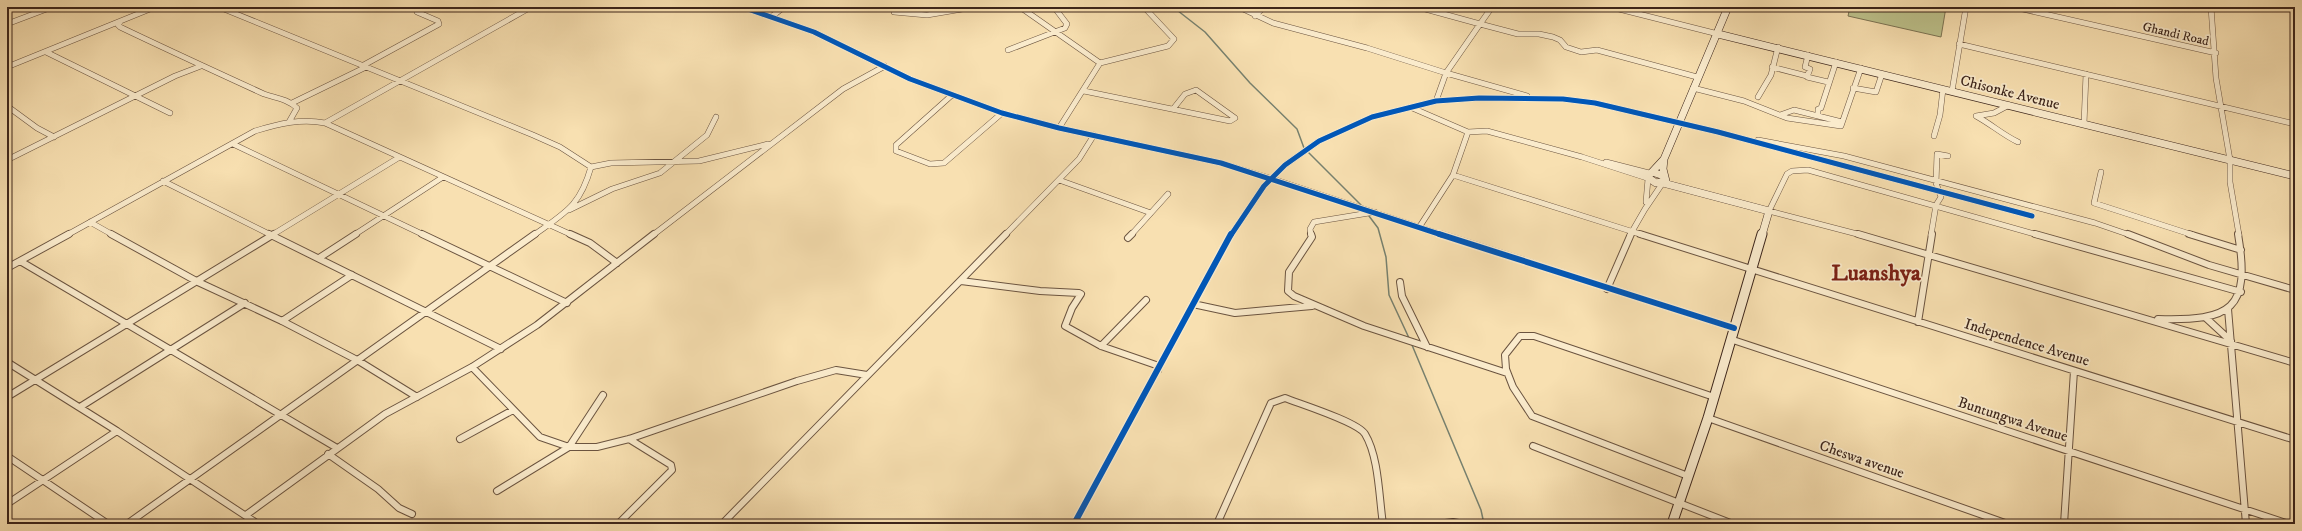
<svg xmlns="http://www.w3.org/2000/svg" width="2302" height="531" font-family="'IM FELL DW Pica',serif">
	<style>
		.green { fill: #bdc28c; stroke: #7c7454 }
		.lines { fill: none; stroke-linecap: round; stroke-linejoin: round }
		.stream { stroke: #77816f; stroke-width: 1.5 }
		.street-far1-casing { stroke: #6b5440; stroke-width: 6 }
		.street-casing { stroke: #6b5440; stroke-width: 8 }
		.secondary-far1-casing { stroke: #3c251b; stroke-width: 8 }
		.secondary-casing { stroke: #3c251b; stroke-width: 11 }
		.street-far1 { stroke: #faebcc; stroke-width: 5 }
		.street { stroke: #faebcc; stroke-width: 6 }
		.secondary-far1 { stroke: #faebcc; stroke-width: 7 }
		.secondary { stroke: #faebcc; stroke-width: 9 }
		.street-bridge-casing { stroke: #6b5440; stroke-width: 6; stroke-linecap: butt }
		.street-bridge { stroke: #faebcc; stroke-width: 5 }
		.cycleway-far1-casing { stroke: #faebcc; stroke-width: 7 }
		.cycleway-casing { stroke: #faebcc; stroke-width: 9 }
		.cycleway-far1 { stroke: #0057b8; stroke-width: 5 }
		.cycleway { stroke: #0057b8; stroke-width: 6 }
		.labels { text-anchor: middle; stroke-width: 3.5; stroke-linejoin: round; paint-order: stroke }
		.far-street-label { font-size: 13px; fill: #3c251b; stroke: #faebcc }
		.street-label { font-size: 15px; fill: #3c251b; stroke: #faebcc }
		.town-label { font-size: 23px; font-weight: bold; fill: #7a1f14; stroke: #faebcc }
	</style>
	<rect width="100%" height="100%" fill="#f8e0b1"/>
	<filter id="stains"><feTurbulence type="fractalNoise" baseFrequency=".005" numOctaves="4"/><feColorMatrix values="0 0 0 0 .2 0 0 0 0 .09 0 0 0 0 .02 0 0 0 .5 -.17"/></filter>
	<radialGradient id="worn" r=".72"><stop offset=".6" stop-color="#630" stop-opacity="0"/><stop offset="1" stop-color="#630" stop-opacity=".3"/></radialGradient>
	<!-- green -->
	<path class="green" d="M1850,7h96l-5,30 -93,-21z"/>
	<g class="lines">
		<!-- stream -->
		<path class="stream" d="M1173,7l32,25 45,51 47,46 7,19
			M1309,153l52,52
			M1369,216l9,12 8,29 3,38 20,43
			M1412,345l69,165 3,14"/>
		<!-- street-far1 casing -->
		<g class="street-far1-casing">
			<path id="street-far1" d="M219,7l314,128 27,12 31,20 20,-4 88,-2 69,-17
				M742,7l72,25 96,47 92,34 57,15 162,35 42,13
				M1020,7l80,56
				M1239,7l34,16 94,25 79,25 -10,28
				M1418,7l62,17 12,-17
				M1611,7l107,27
				M2014,7l202,46
				M2211,7l5,71 14,82v22l9,53
				M894,12l33,3 47,-8
				M1255,16l9,-9
				M771,17l13,-10
				M120,22l-2,3 2,2c48,23 96,45 144,67 11,4 24,5 33,14l-8,14
				M7,24l45,-17
				M1959,44l336,80
				M1008,50l57,-22 2,-4 -13,-17
				M46,52l124,61
				M1808,55l-3,12 5,2 -3,8 21,5v4
				M362,66l77,-42 -1,-3 -21,-9 2,-4
				M7,67l148,-60
				M1772,67l35,9
				M1693,88l51,13 43,17 54,8 20,-58
				M1853,88l23,4 6,-18
				M1084,91l146,30 5,-3 -39,-28 -11,4 -12,15
				M1952,91l14,-84
				M952,95l-56,50v6l34,13 14,-1 58,-50
				M1527,96l-81,-23 34,-49 38,10h21l14,3 7,3 6,7 15,5 16,-2 100,27
				M1758,97l13,-22 7,-28
				M292,103l74,-36
				M2009,105l-15,8 -18,3c15,8 27,19 42,26
				M7,106l30,22 17,9
				M1410,107l58,25 19,-1 95,26 65,21
				M1780,115l14,-5 48,12
				M1818,116v-7l3,-1 15,-46
				M325,123l206,-116
				M2084,124l2,-50
				M1059,128l41,-65 68,-17 6,-7 -30,-32
				M1934,136l6,-21 3,-26
				M1758,140l86,16 251,67 35,12
				M233,144l191,91
				M7,160l168,-84 26,-10
				M1606,162l43,11
				M2101,172l-7,31 99,32
				M1453,175l190,60
				M1059,180l92,33
				M163,181l108,54
				M1279,181l164,54
				M1646,202l2,-23
				M569,210l43,-21 48,-16 47,-38 9,-18
				M90,222l23,13
				M1420,226l33,-51 15,-43
				M67,235l188,-104c23,-7 46,-13 70,-8l247,112
				M272,235l126,-77
				M354,235l89,-58
				M534,235c32,-23 46,-29 57,-68
				M653,235l190,-146 42,-23
				M1005,235l74,-76 15,-24
				M1131,235l37,-41
				M1231,235l33,-49 21,-21 34,-24 53,-24 64,-16 43,-3 84,1 32,4 123,29 314,84
				M1311,235l-1,-6 4,-7 61,-10
				M1630,235l15,-26 17,-25
				M1861,235l-92,-24 18,-37 5,-3 16,-1 230,65
				M1931,235l5,-30 5,-8 -5,-14 1,-29 11,2"/>
		</g>
		<!-- street casing -->
		<g class="street-casing">
			<path id="street" d="M111,234l87,48 84,39 75,39 60,37
				M269,234l232,115
				M422,234l145,69
				M570,234l20,9 27,20
				M1311,234l1,3 -23,35 -1,19 6,5 70,30 143,47
				M1440,234l294,94
				M1640,234l655,206
				M1858,234l437,129
				M2035,234l206,58
				M2128,234l81,31 86,25
				M2189,234l52,16
				M1128,238l4,-4
				M319,258l37,-24
				M20,261l317,187
				M7,268l62,-34
				M961,281l79,10 39,2 2,1 -9,14 -7,18 36,20 55,19 2,5
				M1400,282l2,14 25,51
				M1607,289l24,-55
				M1193,304l42,9 77,-7
				M2228,309l18,215
				M2206,318l25,23
				M2158,319c73,2 93,-9 80,-85
				M282,321l70,-46
				M1918,322l14,-88
				M1730,339l559,185
				M1101,346l45,-46
				M7,362l110,69 141,93
				M472,367l68,70 29,10h28l32,-8 168,-58 39,-11 31,5
				M7,397l267,-163
				M80,407l165,-104
				M1708,418l300,106
				M460,439l53,-29
				M1533,446l200,78
				M328,454l50,35 21,19 13,6
				M7,456l101,68
				M1688,476l-156,-60 -19,-29 -7,-18 -1,-14 15,-19h14l180,61
				M497,491l72,-44 34,-52
				M7,504l110,-73
				M246,515l139,-101 87,-47 65,-42 117,-91
				M127,524l408,-290
				M618,524l54,-54 -1,-5 -42,-26
				M722,524l284,-290
				M1074,524l157,-290
				M1217,524l54,-121 14,-5c15,6 73,24 80,36 14,23 14,64 18,90
				M1437,524l16,-2 11,2
				M2064,524l10,-153"/>
		</g>
		<!-- secondary-far1 casing -->
		<g class="secondary-far1-casing">
			<path id="secondary-far1" d="M1718,34l577,142
				M1664,159l-1,10 3,12 -10,2 -9,-6 5,-5 12,4
				M1652,172l12,-13 64,-152
				M1663,183l106,28 -7,24"/>
		</g>
		<!-- secondary casing -->
		<g class="secondary-casing">
			<path id="secondary" d="M1672,524l36,-106 54,-184"/>
		</g>
		<!-- street-far1 -->
		<use href="#street-far1" class="street-far1"/>
		<!-- street -->
		<use href="#street" class="street"/>
		<!-- secondary-far1 -->
		<use href="#secondary-far1" class="secondary-far1"/>
		<!-- secondary -->
		<use href="#secondary" class="secondary"/>
		<!-- street-bridge casing -->
		<g class="street-bridge-casing">
			<path id="street-bridge" d="M1263,176l16,5"/>
		</g>
		<!-- street-bridge -->
		<use href="#street-bridge" class="street-bridge"/>
		<!-- cycleway-far1 casing -->
		<g class="cycleway-far1-casing">
			<path id="cycleway-far1" d="M742,7l72,25 96,47 92,34 57,15 162,35 221,72
				M1231,235l33,-49 21,-21 34,-24 53,-24 64,-16 43,-3 84,1 32,4 123,29 314,84"/>
		</g>
		<!-- cycleway casing -->
		<g class="cycleway-casing">
			<path id="cycleway" d="M1439,234l295,94
				M1074,524l157,-290"/>
		</g>
		<!-- cycleway-far1 -->
		<use href="#cycleway-far1" class="cycleway-far1"/>
		<!-- cycleway -->
		<use href="#cycleway" class="cycleway"/>
	</g>
	<g class="labels">
		<!-- far-street labels -->
		<g class="far-street-label">
			<text transform="translate(2176 33) rotate(13)" y="5">Ghandi Road</text>
		</g>
		<!-- street labels -->
		<g class="street-label">
			<text transform="translate(2010 92) rotate(14)" y="5">Chisonke Avenue</text>
			<text transform="translate(2027 342) rotate(17)" y="5">Independence Avenue</text>
			<text transform="translate(2013 419) rotate(18)" y="5">Buntungwa Avenue</text>
			<text transform="translate(1862 459) rotate(19)" y="5">Cheswa avenue</text>
		</g>
		<!-- town labels -->
		<g class="town-label">
			<text x="1876" y="280">Luanshya</text>
		</g>
	</g>
	<!-- margin -->
	<rect width="2302" height="531" fill="none" stroke="#f8e0b1" stroke-width="24"/>
	<rect x="8" y="8" width="2286" height="515" fill="none" stroke="#3c251b" stroke-width="2"/>
	<rect x="12" y="12" width="2278" height="507" fill="none" stroke="#3c251b"/>
	<rect width="100%" height="100%" filter="url(#stains)"/>
	<rect width="100%" height="100%" fill="url(#worn)"/>
</svg>
